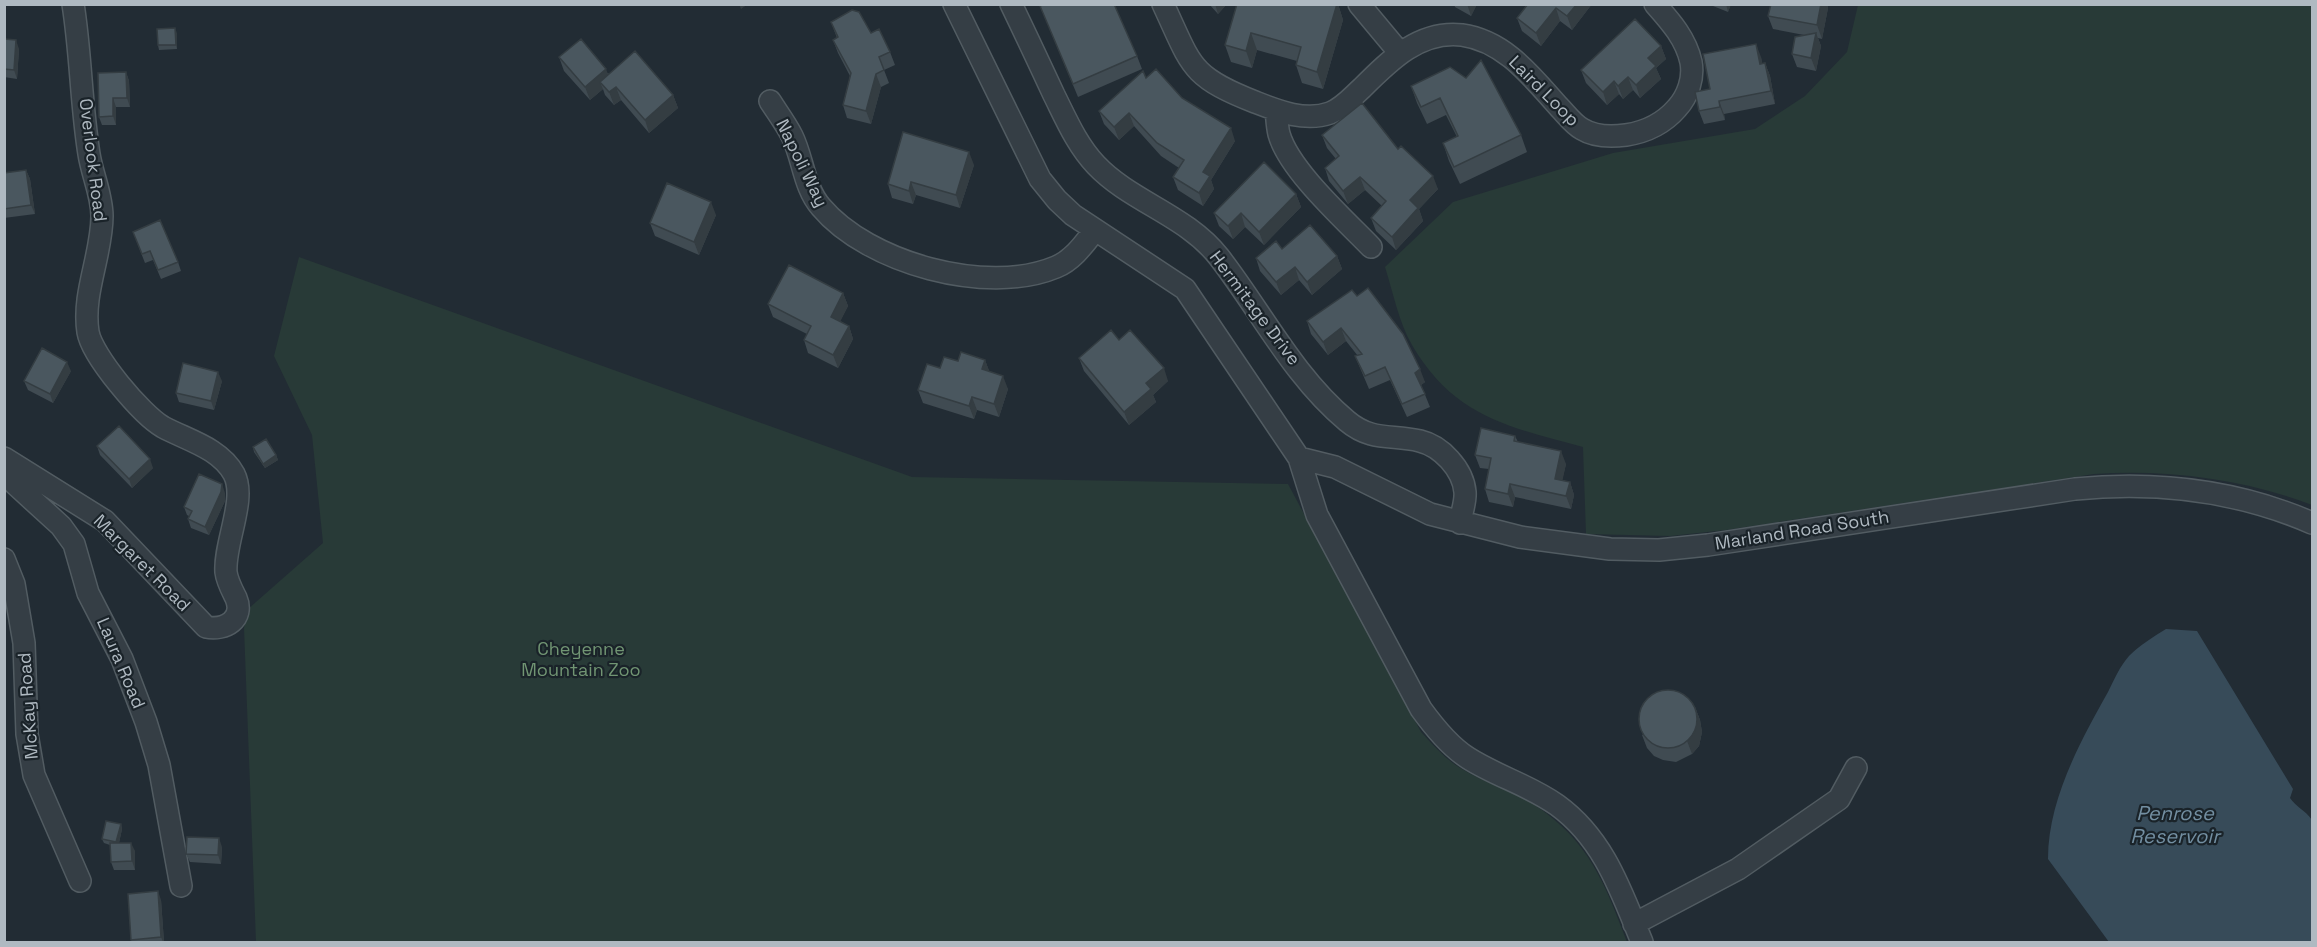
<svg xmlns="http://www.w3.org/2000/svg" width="2317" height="947" font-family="'Space Grotesk',sans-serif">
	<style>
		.green { fill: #283a37 }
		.water { fill: #374b59 }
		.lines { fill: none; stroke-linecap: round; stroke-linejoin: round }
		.minor-casing { stroke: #525c62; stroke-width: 24 }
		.minor { stroke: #353e45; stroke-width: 21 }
		.wall { fill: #404b52 }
		.shaded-wall { fill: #343d42 }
		.building { fill: #4a575f; stroke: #343d42; stroke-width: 1.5 }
		.labels { text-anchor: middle; stroke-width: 4.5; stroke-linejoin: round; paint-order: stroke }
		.street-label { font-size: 18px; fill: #afb9c1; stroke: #1a2329 }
		.park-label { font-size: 18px; fill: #719573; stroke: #1a2329 }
		.water-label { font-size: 20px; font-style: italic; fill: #738fa2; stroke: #1a2329 }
	</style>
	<rect width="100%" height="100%" fill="#222c34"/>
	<!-- green -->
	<path class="green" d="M1858,5h454v500c-68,-26 -145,-36 -218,-31l-368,56 -56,6 -84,-2 -3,-87c-74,-20 -129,-30 -171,-102 -13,-22 -19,-53 -27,-78l68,-65 160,-49 142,-24 50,-33 42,-44z
		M299,257l613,220 376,7 133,248c13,14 25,28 41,37 23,14 49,21 71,35 56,36 72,80 94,138h-1371l-12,-314 3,-18 76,-67 -11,-108 -38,-79z"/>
	<!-- water -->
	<path class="water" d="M2166,629l31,2 96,158 -3,9c6,9 15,12 22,22v122h-203l-61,-83c0,-59 32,-117 60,-167 6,-12 12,-26 21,-36 11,-11 24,-19 37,-27z"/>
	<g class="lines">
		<!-- minor casing -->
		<g class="minor-casing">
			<path id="minor" d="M954,4l86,175 17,21 16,15 112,74 114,169 18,57 104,194c13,18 28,37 47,49 28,18 61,27 89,47 47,34 64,86 85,137
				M1011,4c15,31 29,61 43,91 12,24 23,50 42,70 35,37 90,50 123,92 42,54 74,119 128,164 25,21 45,13 73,20 21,5 43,28 45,51 1,10 -4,22 -5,31
				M1163,4c29,62 26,72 92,98 23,9 50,20 75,11 13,-5 22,-16 32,-25 28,-28 58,-58 100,-53 43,6 70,42 97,72 7,7 14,17 23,22 13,8 29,8 44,6 20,-3 38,-12 51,-27 11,-12 17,-30 14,-46 -5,-23 -20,-40 -36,-58
				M1359,4l40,48
				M770,101c7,11 16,23 22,35 11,22 12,52 29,71 47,56 166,89 235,60 17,-7 28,-23 39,-37
				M1276,110c1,8 1,16 3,24 10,36 66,86 92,113
				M4,458l101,63 101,106c19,4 39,-8 30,-29 -4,-8 -9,-17 -10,-26 -2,-29 21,-73 8,-98 -14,-26 -47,-34 -71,-47 -21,-12 -71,-71 -75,-95 -6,-39 14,-77 14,-116 0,-21 -10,-42 -13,-62 -8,-50 -8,-100 -16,-150
				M1299,458l36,9 95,47 90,23 90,12 49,1 49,-5 367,-56c82,-8 161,1 237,34
				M4,467l11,17 46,42 13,18 14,49 34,66 24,63 13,43 22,121
				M4,559l10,25 10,59 3,91 7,41 46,106
				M1634,924l104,-55 101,-70 17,-31"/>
		</g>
		<!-- minor -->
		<use href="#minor" class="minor"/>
	</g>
	<!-- wall -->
	<path class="wall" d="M1209,4h18l-9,10z
		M1237,4h101l5,16 -20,69 -21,-6 -6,-18 1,-4 -40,-11 -5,18 -21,-6 -6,-17z
		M1454,4h23l-6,12 -16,-9z
		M1528,4h64l-20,26 -12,-9 -19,25 -19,-15 -5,-13z
		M1708,4h23l-3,8z
		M1771,4h56l1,4 -6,31 -4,-1 3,8 -5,25 -19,-4 -5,-13 12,-19 -31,-6 -5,-13z
		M1040,6l78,8 19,42 5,13 -64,28z
		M831,22l40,11 19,19 5,13 -11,5 5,13 -8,4 -10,37 -24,-6 -4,-13 7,-29 -12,-23 -5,-13 4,-2z
		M177,33v16l-18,1 -1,-5z
		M4,39l15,10 -2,30 -13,-2z
		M1661,46l5,13 -10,9 5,11 -21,19 -7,-8 -10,9 -4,-5 -12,11 -21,-22 -5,-13z
		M559,57l114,38 5,13 -29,25 -28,-33 -7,5 -9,-10 -2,-6 -13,11 -26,-29z
		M1761,57l1,7 3,-1 5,13 5,28 -51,10 1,6 -21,4 -5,-13 11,-22z
		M1450,67l71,68 6,17 -67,32 -11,-23 -6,-18 14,-6 -11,-22 -19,9 -10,-21 -6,-17z
		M126,72l3,9 1,26h-14v18h-14l-3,-8z
		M1146,78l36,20 53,43 -24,39 3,9 -11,17 -25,-16 -5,-13 6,-9 -18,-12 -27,-30 -15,14 -15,-16 -5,-13z
		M1322,135l76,14 40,40 -19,20 4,12 -27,29 -20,-19 -5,-13 11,-12 -17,-16 -17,14 -19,-23 -4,-13 11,-9 -9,-11z
		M974,165l-14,43 -44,-13 -3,9 -21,-6 -4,-14z
		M26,170l4,9 5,35 -31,4v-45z
		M1296,194l5,13 -37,38 -19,-18 -12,12 -14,-13 -5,-13z
		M716,215l-17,40 -44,-19 -5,-13z
		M136,240l42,22 3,9 -20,8 -8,-19 -8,3z
		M1282,249l55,7 5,13 -30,26 -13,-15 -18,15 -21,-24 -4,-13z
		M1352,290l73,92 -4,3 9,22 -23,10 -17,-37 -21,9 -14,-33h3l-12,-15 -18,14 -17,-21 -4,-13z
		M843,293l5,13 -8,15 9,5 4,13 -15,29 -30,-15 -4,-13 3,-6 -34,-17 -5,-13z
		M1119,340l49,41 -15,14 3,7 -27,23 -45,-54 -5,-13z
		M985,360l4,11 19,18 -9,28 -22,-7 -3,9 -51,-16 -5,-13 22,-22 18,-7z
		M71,371l-18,32 -25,-13 -4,-9z
		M222,381l-8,29 -35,-8 -3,-9z
		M1515,436l3,6 48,22 -4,16 8,2 4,13 -3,14 -56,-12 -2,10 -24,-5 -4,-13 4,-20 -9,-1 -5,-13z
		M97,446l56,22 -21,20 -32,-33z
		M253,447l23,8 2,5 -13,8 -11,-16z
		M225,493v8l-16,34 -18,-7 -3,-9 1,-3 -2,-1 -3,-8z
		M1695,707l5,13 2,12 -3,14 -7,8 -16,8 -13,-2 -9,-4 -7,-8 -5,-13z
		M121,824l1,5 -3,14 16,8v19h-21l-3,-8 -1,-17 -6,-2 -2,-4z
		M222,847l-1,17 -31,-2 -4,-8z
		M161,900l3,42h-32l-1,-2z"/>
	<!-- shaded-wall -->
	<path class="shaded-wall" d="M739,4h9l-7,5z
		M1215,4h12l-9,10z
		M1337,4h1l5,16 -20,69 -6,-17z
		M1467,4h10l-6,12z
		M1577,4h15l-20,26 -5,-14z
		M1726,4h5l-3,8z
		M1821,4h6l1,4 -6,31 -5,-14z
		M1556,8l4,13 -19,25 -5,-13z
		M175,28l2,5v16l-1,-4z
		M1251,33l6,17 -5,18 -6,-17z
		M1816,33l5,13 -5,25 -5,-13z
		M16,40l3,9 -2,30 -3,-9z
		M1756,44l5,13 4,20 -5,-13z
		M1661,46l5,13 -10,9 5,11 -21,19 -4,-13 12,-27z
		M1765,63l5,13 5,28 -4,-13z
		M606,69l5,13h-11l3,7 -13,11 -5,-13z
		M126,72l3,9 1,26 -3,-9z
		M876,74l5,13 -10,37 -5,-13z
		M1628,77l5,13 -10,9 -5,-13z
		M1614,81l5,13 -12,11 -4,-13z
		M616,87l5,13 -7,5 -5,-13z
		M673,95l5,13 -29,25 -4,-13z
		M113,98l3,9v18l-3,-9z
		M1719,101l5,13 1,6 -5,-13z
		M1129,113l5,13 -15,14 -5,-13z
		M1231,128l4,13 -24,39 3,9 -11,17 -4,-13 4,-21z
		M969,152l5,13 -14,43 -4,-13z
		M26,170l4,9 5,35 -4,-9z
		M1433,176l5,13 -19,20 4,12 -27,29 -4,-13 18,-37z
		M1360,177l5,13 -17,14 -5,-13z
		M911,182l5,13 -3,9 -4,-13z
		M1296,194l5,13 -37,38 -5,-13z
		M711,202l5,13 -17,40 -5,-13z
		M1241,213l4,14 -12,12 -5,-13z
		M1337,256l5,13 -30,26 -5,-13z
		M1295,267l4,13 -18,15 -5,-13z
		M843,293l5,13 -12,24 -5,-13z
		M849,326l4,13 -15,29 -5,-13z
		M1341,328l5,13 -18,14 -5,-13z
		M985,360l5,13 -8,-4z
		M67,362l4,9 -18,32 -3,-9z
		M1164,368l4,13 -15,14 3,7 -27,23 -5,-13 22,-29z
		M1420,369l5,13 -5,4 -5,-13z
		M218,372l4,9 -8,29 -3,-9z
		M1003,376l5,13 -9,28 -5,-13z
		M972,397l5,13 -3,9 -5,-13z
		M1561,451l5,13 -6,28 -5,-13z
		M276,455l2,5 -13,8 -2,-4z
		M150,459l3,9 -21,20 -3,-9z
		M1570,482l4,13 -3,14 -5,-13z
		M222,484l3,9v8l-16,34 -4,-8z
		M1510,484l5,13 -2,10 -5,-13z
		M1695,707l5,13 2,12 -3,14 -7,8 -5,-13z
		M121,824l1,5 -4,18 -2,-5z
		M219,838l3,9 -1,17 -3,-9z
		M131,843l4,8v19l-3,-9z
		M158,891l3,9 3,42h-1l-2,-5z"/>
	<!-- building -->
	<path class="building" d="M1045,4h69l23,52 -64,28 -33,-78z
		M1237,4h100l-20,68 -21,-7 5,-18 -50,-14 -5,18 -21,-6z
		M1528,4h49l-10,12 -11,-8 -20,25 -19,-15z
		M1771,4h50l-4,21 -49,-9z
		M852,10l7,2 12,21 8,-4 11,23 -11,5 5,13 -8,4 -10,37 -23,-6 8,-32 -18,-33 5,-3 -7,-15z
		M1635,19l26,27 -13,12 8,8 -20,19 -8,-8 -10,9 -4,-5 -11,11 -22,-22z
		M175,28l1,17h-18l-1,-16z
		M1816,33l-5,25 -19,-4 3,-17z
		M4,39l12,1 -2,30 -10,-1z
		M581,39l25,30 -21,18 -26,-30z
		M1756,44l4,20 5,-1 6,28 -52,10 1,6 -21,4 -4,-19 15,-3 -7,-35z
		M635,51l38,44 -28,25 -29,-33 -7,5 -9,-10z
		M1481,60l40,75 -67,32 -11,-24 15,-7 -18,-38 -19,9 -10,-21 39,-19 16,11z
		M1156,69l26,29 49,30 -28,44 7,4 -11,17 -26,-16 11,-17 -27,-17 -28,-30 -15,14 -15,-16 44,-40 3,7z
		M126,72l1,26h-14v18l-14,1 -1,-44z
		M1362,103l36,46 3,-3 32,30 -23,24 8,8 -26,29 -21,-19 15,-17 -26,-24 -17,14 -18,-23 14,-12 -17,-21z
		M903,132l66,20 -13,43 -45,-13 -2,9 -21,-7z
		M1264,162l32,32 -37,38 -18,-19 -13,13 -14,-13z
		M26,170l5,35 -27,4v-36z
		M667,183l44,19 -17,40 -44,-19z
		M160,220l18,42 -20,8 -8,-19 -8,3 -9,-22z
		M1310,225l27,31 -30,26 -12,-15 -19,15 -20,-24 20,-17 6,8z
		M789,265l54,28 -12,24 18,9 -16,29 -29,-15 7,-14 -43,-22z
		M1368,288l35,46 17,35 -5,4 10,21 -23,10 -17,-37 -20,9 -10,-20 7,-2 -21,-26 -18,14 -16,-21 45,-31 5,6z
		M1111,330l8,10 11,-10 34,38 -18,15 5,6 -27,23 -45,-54z
		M42,348l25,14 -17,32 -26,-13z
		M961,352l24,8 -3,9 21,7 -9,28 -22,-7 -3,9 -51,-16 9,-26 13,4 4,-11 14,4z
		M183,363l35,9 -7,29 -35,-8z
		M119,426l31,33 -21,20 -32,-33z
		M1481,428l34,8 -1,5 47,10 -6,28 15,3 -4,14 -56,-12 -2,10 -23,-5 6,-31 -16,-3z
		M266,439l10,16 -13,9 -10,-17z
		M199,474l23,10 -1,8 -16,35 -17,-8 4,-8 -8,-4z
		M1639 719a29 29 0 1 1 58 0a29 29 0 1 1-58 0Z
		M106,821l15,3 -5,18 -14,-3z
		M187,837l32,1 -1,17 -32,-1z
		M110,843h21l1,18 -21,1z
		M158,891l3,46 -30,3 -3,-46z"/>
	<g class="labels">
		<!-- street labels -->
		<g class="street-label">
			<text transform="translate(1544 91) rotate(45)" y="6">Laird Loop</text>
			<text transform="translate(93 160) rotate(83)" y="6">Overlook Road</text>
			<text transform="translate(802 163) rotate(64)" y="6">Napoli Way</text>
			<text transform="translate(1255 308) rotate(53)" y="6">Hermitage Drive</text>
			<text transform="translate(1802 530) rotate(-9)" y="6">Marland Road South</text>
			<text transform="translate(142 563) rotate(45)" y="6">Margaret Road</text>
			<text transform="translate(121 663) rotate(67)" y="6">Laura Road</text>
			<text transform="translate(28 706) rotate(-94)" y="6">McKay Road</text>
		</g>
		<!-- park labels -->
		<g class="park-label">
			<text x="581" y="655">Cheyenne<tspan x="581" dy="21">Mountain Zoo</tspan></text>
		</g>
		<!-- water labels -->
		<g class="water-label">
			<text x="2175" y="820">Penrose<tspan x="2175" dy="23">Reservoir</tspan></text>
		</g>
	</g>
	<!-- border -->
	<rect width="2317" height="947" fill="none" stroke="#afb9c1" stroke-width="12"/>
</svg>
